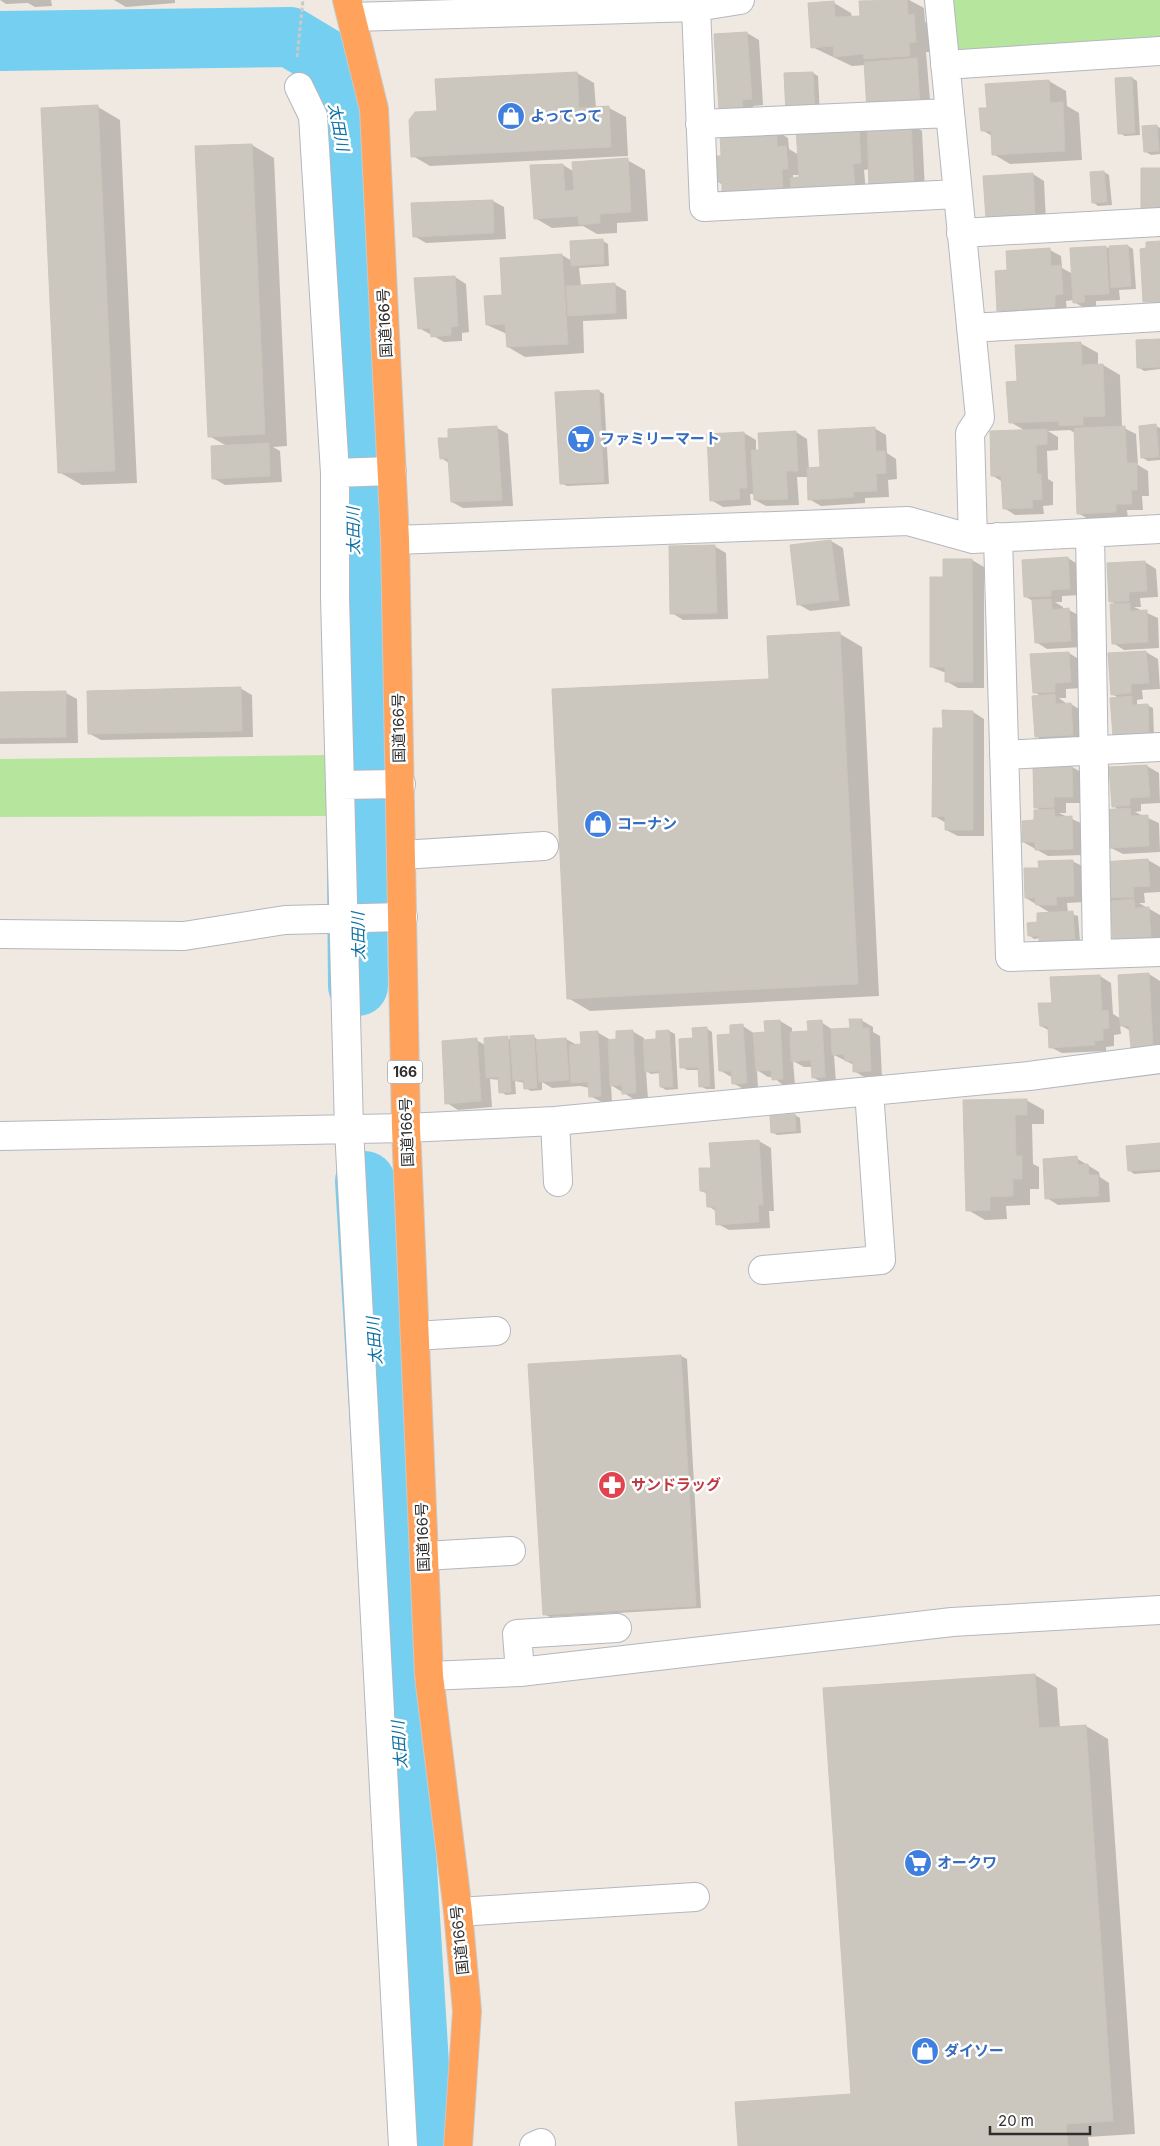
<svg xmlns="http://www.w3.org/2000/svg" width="1160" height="2146" font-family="Inter,'Noto Sans JP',sans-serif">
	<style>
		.green { fill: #b6e59e }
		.shadow { fill: #0003; fill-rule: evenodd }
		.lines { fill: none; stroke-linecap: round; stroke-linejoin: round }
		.river { stroke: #75cff0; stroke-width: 60 }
		.building { fill: #cbc7bf; stroke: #cbc5ba }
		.minor-casing { stroke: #b4b7c1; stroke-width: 30 }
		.highway-casing { stroke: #c9c9c9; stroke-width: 30 }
		.path { stroke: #c9c9c9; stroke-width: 3; stroke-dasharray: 4 2.5; stroke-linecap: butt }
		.minor { stroke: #fff; stroke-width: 28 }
		.highway { stroke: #ffa35c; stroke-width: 28 }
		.labels { text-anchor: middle; stroke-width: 5; stroke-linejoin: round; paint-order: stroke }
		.shield { fill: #fff; stroke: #6d6d6d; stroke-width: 1 }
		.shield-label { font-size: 14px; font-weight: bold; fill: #2e2e2e }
		.shop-label { font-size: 15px; font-weight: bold; fill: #366cbe; stroke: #fff; text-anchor: start }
		.street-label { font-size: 15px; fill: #2e2e2e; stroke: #fff }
		.health-label { font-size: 15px; font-weight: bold; fill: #be3a42; stroke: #fff; text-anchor: start }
		.water-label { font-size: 16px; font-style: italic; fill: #0d6fa3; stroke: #fff }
	</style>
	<rect width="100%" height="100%" fill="#efe9e1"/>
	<!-- green -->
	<path class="green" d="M949,0h211v40l-206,10z
		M330,755l2,61 -332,1v-58z"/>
	<!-- shadow -->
	<path class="shadow" d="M0,0h51l1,6 -17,1 -7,-4 -22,1z
		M114,0h61v3l-49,4z
		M909,0l15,8 1,14 6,3 1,27h-6l5,60 -66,-47 -13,1 -40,-19 -3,-43 25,-1 17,10 1,5 10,-1 -2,-15z
		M747,33l12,7 4,65 -10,1 1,9 -22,1 -17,-81z
		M577,73l17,10 2,25h13l17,9 2,39 -198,10 -17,-10 25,-44 -2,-32z
		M813,73l5,3 2,39 -28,1z
		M1132,78l5,3 3,54 -15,1 -6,-3z
		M1049,81l17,10 1,15 12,7 3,47 -72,4 -17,-10 -1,-18 -10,-6z
		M98,107l22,13 17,363 -55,2 -23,-13z
		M911,124l11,7 3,59 -55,-21 -6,1 2,23 -62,4 -81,-12 -6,-4 5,-24 55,-26 11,7 1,11 10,6 59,-30zM793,175h7v3l-7,1z
		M1157,126l3,2v26l-9,1 -5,-3z
		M252,145l22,13 13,288 -14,1 7,4 2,31 -57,3 -12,-7 14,-32 -18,-10z
		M627,160l18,10 3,51 -31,2v10l-20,1 -14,-8 -31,2 -17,-10 28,-53 10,6z
		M1104,172l5,3 3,30 -14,1 -5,-4z
		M1033,174l11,7 2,41 -48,3z
		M493,201l11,6 2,32 -80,4 -12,-7z
		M603,241l5,3 1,22 -30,2 2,18 33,-2 12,7 1,28 -44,2 1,32 -59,4 -17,-10 -1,-13 -20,-9 17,-29 -3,-37 61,-4 10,6z
		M1128,246l5,3 3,40 -17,1 1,10 -24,1v7l-10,1 -12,-7v-2l-8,1 1,13 -57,3 -12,-7 11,-39 41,-21 11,6 1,12 11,6 33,-27 4,2z
		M455,277l11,7 3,48 -7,1v8l-18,1 -25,-14z
		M1160,340v29l-16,2 -6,-4z
		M1080,343l18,10v12h5l17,10 2,52 14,7 2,31 10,6 1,25h-7l1,14h-16l1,8 -38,2 -12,-7 -2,-79 -6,-4 -22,1 10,6v13l-11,1 1,28 5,3v23l-10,1 1,8 -29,1 -11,-7 -1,-26 -10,-6 33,-45 -16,-9 8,-40z
		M599,391l5,3 5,90 -42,2 -6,-3z
		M1156,426l4,2v32l-12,1 -5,-3z
		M497,428l11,6 5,72 -50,2 -11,-6 -3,-39 -8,-5 9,-19z
		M874,428l12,7 1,18 9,6 1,20 -9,1 1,17 -24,1v5l-44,3 -12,-7 -1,-22h-11l2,28 -33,1 -11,-6v-6h-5l1,11 -28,2 -12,-7 -3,-65 36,-2 12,7v11l40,-19 11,7 2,30h12z
		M831,541l12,7 7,58 -40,5 -12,-7 -7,-58z
		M714,546l12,7 2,66 -45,1 -11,-7z
		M1068,558l11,7 2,30 -19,1v6h-7l8,5v3h6l11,6 2,31 -35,2 -11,-7 -3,-41 -7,-4z
		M972,560l12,7v121h-26l-12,-7v-8l-15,-6 13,-89z
		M1145,562l11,7 2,28 -18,1 1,9h-7l24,11 1,30 -35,2 -11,-7 4,-38 -6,-4z
		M840,634l22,13 17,349 -289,15 -22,-13 202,-318z
		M1146,652l12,7 2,30 -18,1 1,9 -6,1v6l10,-1 6,3 1,28 -34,2 -1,-40 -7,-4 -2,-39z
		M1069,653l11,7 2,28 -16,1v9h-7l8,6h4l11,7 2,30 -36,2 -12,-7 5,-40 -7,-4z
		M240,688l12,7 1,42 -152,3 -11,-6z
		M0,693h66l11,6 1,44 -78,1z
		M973,712l11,7v117h-26l-12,-6v-7l-12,-7z
		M1147,766l12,7 1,30 -19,1v7l-6,1 24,11 1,29 -37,2 -12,-6v-10l-9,-5 17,-23 -6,-4 -3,-38z
		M1072,767l11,6 1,30h-18v10h-7l24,11 1,31 -36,1 -25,-14 19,-31 -7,-4z
		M1148,860l12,7v25l-16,1 1,10h-6l21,12v28l-35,2 -11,-6 -3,-38 -6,-3 -2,-35z
		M1072,861l12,6 1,35 -18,1 1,10 10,3 2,26 -34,1 -6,-5 -6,1 -5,-4 9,-12 14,-9 -26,-16 14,-29z
		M1149,974l11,7v72l-17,1 -11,-7 -1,-16 -11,-6 1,9 -7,1v11l-8,1v4l-44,2 -12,-6v-16l-9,-5 12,-22 47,-28 11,7 2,31 8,5 -1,-43z
		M861,1020l12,7v5l7,4 2,41 -16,1 -12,-7v-6l-20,-10 2,28 -11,1 -11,-6 -1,-11h-9l-11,-6 2,24 -11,1 -11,-9h-5l-11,-7 1,19 -13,1 -12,-7v-5l-12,-7 11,-36 11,-9 12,8h11l14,-13 12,7v5l17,-1 12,-10 12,8 19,-1z
		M706,1028l6,4 3,57h-9l-6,-3 -1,-16h-12l-5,-3 12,-28z
		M632,1031l12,7v3l13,-1v-8l12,-1 6,3 3,55 -12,1 -5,-3 -1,-14 -9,1 -5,-3 2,28 -13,1 -24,-15 1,17h-10l-12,-6v-8l-10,-2 -28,2 -10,-6v8l-11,1 -6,-3v-5l-10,-2 1,13 -10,1 -5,-3 -1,-12 -10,-1 2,28 -34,3 -11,-7 29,-63 9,5 22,-7 4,2 22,-4 6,5 27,-2 11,6h5l15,-13 12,7v2l9,-1z
		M1026,1100l18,10v14h-12l1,40 6,3v22h-9v16l-24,1 1,13 -22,1 -17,-10 -3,-108z
		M795,1115l5,3 1,15 -24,2 -5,-3z
		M759,1141l12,7 3,63h-5l1,17 -41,2 -11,-6 -2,-13 -8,-5v-12l-7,-3 11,-22z
		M1160,1145v27l-26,2 -5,-4z
		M1076,1158l23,14 1,5 9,6 1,19 -52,3 -11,-7z
		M681,1356l6,3 14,249 -151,9 -6,-3 -15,-249z
		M1035,1675l22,13 3,40 26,-2 22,13 27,395 -47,3 1,9h-350l113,-51z"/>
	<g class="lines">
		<!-- river -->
		<path class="river" d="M0,41l290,-4 35,21 20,96 9,379 4,453
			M365,1181l59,965"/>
	</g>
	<!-- building -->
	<path class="building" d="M907,0l1,15 6,-1 2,28 -7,1 1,13 -46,3 -1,-5 -29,3 -1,-11 -22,2 -3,-45 26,-2 1,16 25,-1 -1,-15z
		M747,32l5,67 -10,1 1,8 -24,2 -5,-76z
		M917,58l3,48 -53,4 -3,-48z
		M577,72l2,36 30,-2 2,41 -200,10 -2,-37 6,-8 22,-1 -2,-32z
		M813,72l2,40 -29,2 -2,-41z
		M1132,77l3,56 -17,1 -3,-56z
		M1049,80l1,23 13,-1 2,49 -73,4 -1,-24h-10l-2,-23h8l-2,-24z
		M98,105l17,366 -57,2 -17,-365z
		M911,123l3,61 -45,2 -2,-61z
		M859,124l2,39 -8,1 2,23 -64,4 -1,-13 9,-1 -3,-49z
		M1157,125l2,26 -15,1 -2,-26z
		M777,130v17l9,-1 2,23h-6l1,22 -61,3v-12h-6l-2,-26h7l-1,-24z
		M252,144l13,290 -57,3 -13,-291z
		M628,158l3,54 -31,2v9l-21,2 -1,-9 -44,3 -4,-54 33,-1 2,27 9,-1 -2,-28z
		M1141,168h19v40h-19z
		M1104,171l3,31 -15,1 -2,-31z
		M1033,173l2,43 -49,3 -3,-43z
		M493,200l1,33 -81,4 -2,-34z
		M603,239l1,25 -33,2 -1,-25z
		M1160,241v66h-8v-5h-9l-3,-53 6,-1v-6z
		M1128,245l3,41 -20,2 -2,-42z
		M1106,246l3,48 -25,1 1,7 -12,1 -3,-55z
		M1050,248l1,18 10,-1 2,29 -8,1v12l-58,4 -2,-40 12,-1 -1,-19z
		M562,254l6,90 -61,3 -2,-23 -19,1 -2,-29 18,-1 -2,-37z
		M455,276l3,50 -7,1v8l-20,2 -1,-9 -12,1 -4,-51z
		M615,283l1,30 -48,3 -2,-30z
		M1160,339v28l-23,1 -1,-28z
		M1081,342l1,23 21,-1 2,52 -22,1v8l-24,1v-5l-50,2 -3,-41 11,-1 -2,-36z
		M599,390l5,92 -44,2 -5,-92z
		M1156,424l3,33 -18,1 -2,-32z
		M497,426l5,74 -51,2 -3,-44 -8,1 -2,-21h10v-9z
		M1125,426l2,37h10v27h-6l1,14h-16v8l-39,2 -3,-86z
		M875,427l1,24h9l1,22 -10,1 1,17 -24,1 1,5 -46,3 -1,-32 13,-1 -2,-37z
		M1047,429v15l-11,1 1,29h4l1,25 -10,1 1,8 -30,1 -2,-33h-10l-1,-45z
		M796,431l2,40h-12l2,28 -34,1 -3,-50h8l-1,-17z
		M744,432l3,56h-8l1,11 -30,2 -3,-67z
		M269,443l1,33 -58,3 -1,-33z
		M831,540l8,60 -42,5 -7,-60z
		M715,545l2,68 -47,1 -1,-68z
		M1068,557l2,32 -19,1v6l-27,1 -2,-37z
		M943,559h29l1,123h-28v-15h-15v-90h13z
		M1145,561l2,30 -18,1v9l-20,1 -2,-39z
		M1051,599l1,11 17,-2 2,33 -36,2 -3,-43z
		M1130,603v8l17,-1 1,32 -36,2 -2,-40z
		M840,632l18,352 -291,15 -15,-310 217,-10 -2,-43z
		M1146,651l3,32 -18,1v9l-20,2 -3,-42z
		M1069,652l2,30 -16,1v9l-22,1 -3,-39z
		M241,687l1,44 -154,3 -1,-43z
		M66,691v46l-66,1v-46z
		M1055,694l1,10 15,-1 2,32 -38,2 -3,-41z
		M1132,696v9l16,-1 1,29 -36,3 -3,-38z
		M942,710l31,1v119h-28v-14l-13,1 1,-89h10z
		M1072,765l1,32h-19v10l-20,1 -1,-42z
		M1147,765l3,32 -20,1v7l-18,2 -3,-40z
		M1130,808l1,8 17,-1 1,31 -39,2 -1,-15 -8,1 -2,-24z
		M1054,809l1,8 17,-1 1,33 -38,1v-8h-13v-21l12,-1v-10z
		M1148,859l2,27 -17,1 1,10 -30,1 -2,-36z
		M1073,860l1,36 -18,1 1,8h-21l-1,-7h-10l-1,-30h15l-1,-7z
		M1134,899l1,9 14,-1 2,30 -38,3 -3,-39z
		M1073,911l2,28 -36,2v-5h-11l-1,-13 10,-1v-9z
		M1149,973l4,74 -22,1 -2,-22h-9l-2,-51z
		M1100,975l2,36 6,-1 1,18 -6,1v11l-9,1 1,4 -46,3 -1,-22h-8l-2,-23h14l-2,-26z
		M849,1019h13v9h7l2,43 -18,1v-11h-8l-1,-7 -12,1 -1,-26 19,-1z
		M780,1020l3,59 -11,1 -1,-10 -15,1 -3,-38 12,-1 -1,-11z
		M822,1020l3,57 -13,1 -1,-18 -20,2 -1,-30 18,-1 -1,-10z
		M743,1024l4,59 -15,1 -1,-13h-12l-2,-36 13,-1v-9z
		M707,1027l3,59 -11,1 -1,-20 -18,1 -1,-29 14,-1 -1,-10z
		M633,1030l3,63 -14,1v-9l-12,1 -2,-46 8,-1v-8z
		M669,1030l4,57h-13l-1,-16 -14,1 -2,-32 13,-1v-8z
		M598,1031l3,65 -12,1 -1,-15 -17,1 -2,-38 12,-1 -1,-12z
		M534,1035l3,53 -13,1 -1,-9 -10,1 -3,-45z
		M508,1036l3,56 -12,1 -1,-16 -12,1 -2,-40z
		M477,1038l4,63 -36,3 -3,-63z
		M566,1038l3,42 -30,2 -3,-42z
		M1027,1099v16h-12l1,41h6v23h-9v17l-23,1v13l-24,1 -3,-111z
		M795,1114l1,17 -25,2 -1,-17z
		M759,1140l4,65h-5l1,17 -43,3 -1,-18h-8l-1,-16h-6l-1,-23h12l-2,-25z
		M1160,1143v26l-32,2 -2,-25z
		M1077,1156l1,9 10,-1 1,11h9l1,21 -54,3 -2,-40z
		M681,1355l15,251 -153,9 -15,-251z
		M1035,1674l4,54 47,-3 27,396 -47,3 2,22h-330l-3,-44 116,-8 -28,-406z"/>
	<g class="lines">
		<!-- minor casing -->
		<g class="minor-casing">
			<path id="minor" d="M939,0l41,418 -10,15 3,106
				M696,7l8,200 253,-13
				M352,17l344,-10 44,-7
				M945,65l215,-14
				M299,87l14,29 22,357v124l14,532 54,1017
				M700,124l249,-11
				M961,233l199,-11
				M971,328l189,-11
				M335,473l57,-2
				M1090,533l7,421
				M998,537l12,420 150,-5
				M395,540l513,-19 65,18 187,-10
				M1004,755l156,-8
				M340,785l61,-1
				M402,855l142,-9
				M0,934l184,2 101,-16 118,-3
				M555,1121l3,61
				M0,1136l406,-8 149,-7 474,-45 131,-17
				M763,1270l118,-10 -12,-169
				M415,1336l81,-5
				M424,1556l87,-5
				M520,1672l-3,-38 100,-6
				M429,1676l91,-4 432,-50 208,-12
				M458,1912l237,-15
				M534,2146l7,-3"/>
		</g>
		<!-- highway casing -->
		<g class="highway-casing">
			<path id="highway" d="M347,0l27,109 21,431 11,588 23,548 29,236 9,99 -9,135"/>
		</g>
		<!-- path -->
		<path class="path" d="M297,57l6,-57"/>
		<!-- minor -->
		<use href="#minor" class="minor"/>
		<!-- highway -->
		<use href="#highway" class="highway"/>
	</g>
	<!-- icons -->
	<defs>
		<g id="shop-disc" transform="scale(1.4375)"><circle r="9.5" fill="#3f7fe0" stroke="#fff"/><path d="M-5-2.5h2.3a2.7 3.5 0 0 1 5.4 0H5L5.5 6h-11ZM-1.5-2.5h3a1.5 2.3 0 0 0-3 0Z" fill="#fff"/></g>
		<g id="supermarket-disc" transform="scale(1.4375)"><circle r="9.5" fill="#3f7fe0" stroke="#fff"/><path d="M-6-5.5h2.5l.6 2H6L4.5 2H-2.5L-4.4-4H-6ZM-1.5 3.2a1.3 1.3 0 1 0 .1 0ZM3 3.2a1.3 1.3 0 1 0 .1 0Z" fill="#fff"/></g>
		<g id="pharmacy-disc" transform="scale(1.4375)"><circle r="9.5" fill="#e0444e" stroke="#fff"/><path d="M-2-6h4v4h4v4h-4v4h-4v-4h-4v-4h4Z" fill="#fff"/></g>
	</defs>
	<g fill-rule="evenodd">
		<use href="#shop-disc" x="511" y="116"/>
		<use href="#supermarket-disc" x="581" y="439"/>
		<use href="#shop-disc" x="598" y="824"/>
		<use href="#pharmacy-disc" x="612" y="1485"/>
		<use href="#supermarket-disc" x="918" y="1863"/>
		<use href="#shop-disc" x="925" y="2051"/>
	</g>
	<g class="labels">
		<!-- shield labels -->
		<rect class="shield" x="387.5" y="1060.5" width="35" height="23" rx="4"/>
		<g class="shield-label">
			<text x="405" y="1077">166</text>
		</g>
		<!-- shop labels -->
		<g class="shop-label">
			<text x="530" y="121">よってって</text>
			<text x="600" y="444">ファミリーマート</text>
			<text x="617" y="829">コーナン</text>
			<text x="937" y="1868">オークワ</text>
			<text x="944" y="2056">ダイソー</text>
		</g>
		<!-- street labels -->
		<g class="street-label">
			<text transform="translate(385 323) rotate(-93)" y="5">国道166号</text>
			<text transform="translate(399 728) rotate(-91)" y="5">国道166号</text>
			<text transform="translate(407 1132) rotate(-92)" y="5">国道166号</text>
			<text transform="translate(423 1537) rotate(-92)" y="5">国道166号</text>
			<text transform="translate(460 1940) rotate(-96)" y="5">国道166号</text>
		</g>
		<!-- health labels -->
		<g class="health-label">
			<text x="631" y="1490">サンドラッグ</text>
		</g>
		<!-- water labels -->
		<g class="water-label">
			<text transform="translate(339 127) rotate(79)" y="6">太田川</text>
			<text transform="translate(353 531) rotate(-91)" y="6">太田川</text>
			<text transform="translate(358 936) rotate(-91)" y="6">太田川</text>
			<text transform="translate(374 1341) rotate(-94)" y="6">太田川</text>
			<text transform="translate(399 1745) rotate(-94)" y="6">太田川</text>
		</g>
	</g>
	<!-- scale -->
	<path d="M990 2126v8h100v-8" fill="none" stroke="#2e2e2e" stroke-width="2.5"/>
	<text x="998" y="2126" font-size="15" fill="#2e2e2e" stroke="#ffffff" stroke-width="4" paint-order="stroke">20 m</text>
</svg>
